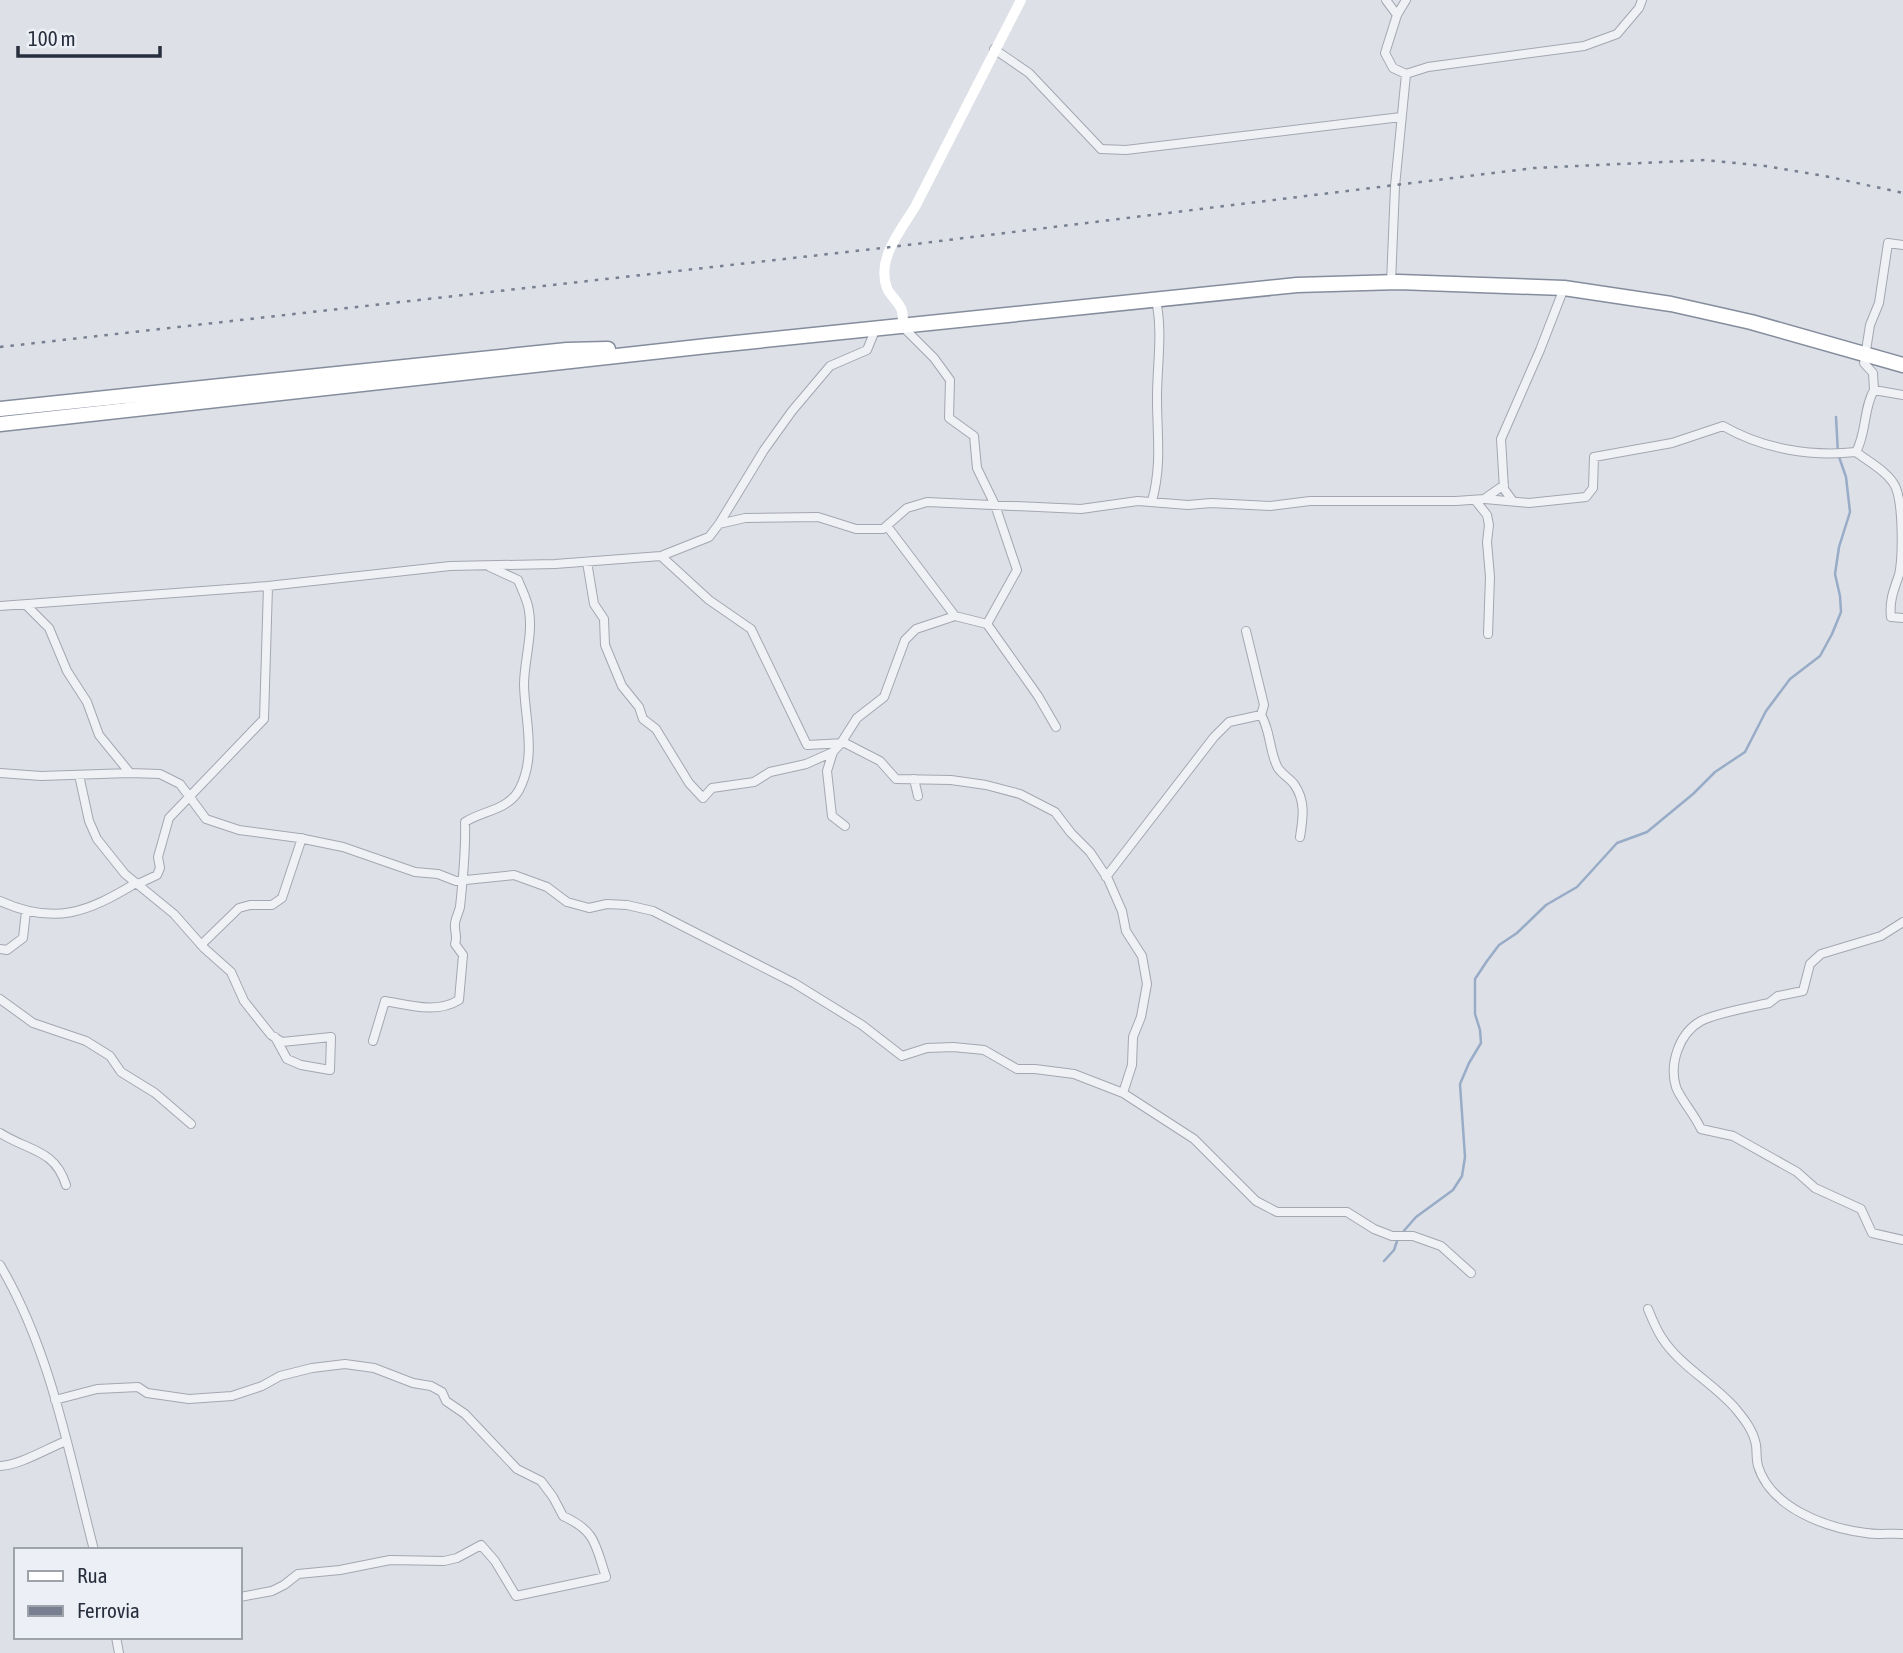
<svg xmlns="http://www.w3.org/2000/svg" width="1903" height="1653" font-family="'Asap Condensed',sans-serif">
	<style>
		.lines { fill: none; stroke-linecap: round; stroke-linejoin: round }
		.stream { stroke: #98acc7; stroke-width: 2.5 }
		.street-casing { stroke: #a3a7b1; stroke-width: 10 }
		.highway-casing { stroke: #858d9d; stroke-width: 17 }
		.street { stroke: #f0f1f5; stroke-width: 8 }
		.secondary { stroke: #fff; stroke-width: 10 }
		.highway { stroke: #fff; stroke-width: 14 }
		.rail { stroke: #777f90; stroke-width: 2.5; stroke-dasharray: 3.5 7; stroke-linecap: butt }
	</style>
	<rect width="100%" height="100%" fill="#dde0e7"/>
	<g class="lines">
		<!-- stream -->
		<path class="stream" d="M1402,1233l14,-16 37,-27 9,-14 3,-19 -5,-73 9,-21 12,-20 -1,-13 -5,-16v-35l12,-18 12,-16 18,-12 29,-28 31,-18 40,-44 30,-11 46,-38 22,-22 30,-20 21,-41 24,-32 30,-23 12,-22 9,-22 -1,-16 -5,-22 4,-27 11,-35 -4,-35 -8,-23 -2,-37
			M1384,1261l10,-11 4,-12"/>
		<!-- street casing -->
		<g class="street-casing">
			<path id="street" d="M1386,0l11,15
				M1406,0l-9,15 -12,38 8,15 13,6 22,-7 156,-21 33,-12 22,-26 3,-8
				M994,49l35,24 72,76 25,1 275,-33
				M1391,283l4,-97 11,-112
				M903,327l31,31 16,22 -1,38 25,18 3,32 18,37 22,65 -30,54
				M1874,390l-1,-17 -9,-10 6,-38 9,-22 9,-60 15,2
				M1856,452c13,10 34,21 40,36 7,18 7,69 3,87 -5,14 -10,26 -8,42l12,1
				M1485,499l44,4 57,-6 7,-9 1,-31 78,-14 51,-17c40,23 88,31 133,26 11,-20 7,-43 18,-62l29,5
				M1475,500l12,15 2,10 -2,17 3,35 -2,57
				M1512,500l-8,-11 -3,-50 39,-89 24,-62
				M1152,501c10,-36 5,-66 5,-103 0,-34 6,-65 -1,-98
				M719,524l26,-6 73,-1 38,12h27l24,-21 20,-6 154,7 57,-8 50,4 23,-2 59,3 40,-5h146l28,-2 20,-14
				M887,526l68,90 32,8 51,72 18,31
				M661,556l48,44 42,29 56,116 38,-2 35,18 16,18 55,1 35,5 34,9 35,18 16,21 19,19 18,27 14,32 4,20 16,25 5,28 -6,33 -8,20 -1,28 -9,28
				M587,562l7,42 10,15 1,26 17,41 17,21 4,12 13,10 33,54 14,15 9,-10 42,-6 16,-10 36,-8 27,-12 8,-9 16,-25 27,-21 21,-57 11,-11 39,-13
				M26,605l23,23 18,43 20,31 12,33 31,38 30,1 20,10 26,35 33,11 60,8 44,9 72,25 23,2 18,7 58,-6 33,12 20,15 22,6 18,-4 20,1 26,6 141,72 68,42 40,31 25,-8 26,-1 31,3 33,19h18l39,5 49,19 71,46 62,62 21,11h70l27,17 18,7h21l28,10 30,27
				M0,606l268,-20 182,-20 105,-2 106,-8 48,-19 10,-13 45,-74 28,-39 38,-45 37,-16 9,-22
				M1261,715c10,16 8,37 17,53 4,6 11,10 16,16 12,17 9,34 6,53
				M833,752l-6,19 5,45 13,10
				M0,773l41,3 89,-3
				M79,775l10,46 8,18 28,35 49,40 30,34 27,24 13,29 27,34 11,7 49,-5 -1,33 -29,-5 -14,-6 -12,-22
				M914,779l4,17
				M1106,877l108,-140 15,-15 32,-7 3,-10 -18,-74
				M138,884l19,-9 3,-7 -2,-11 11,-39 95,-99 4,-133
				M0,901c55,25 88,11 136,-18
				M1903,922l-22,14 -60,18 -11,10 -7,27 -25,5 -9,7c-18,4 -53,10 -68,18 -22,12 -32,43 -25,66 3,10 19,28 25,42l32,7 64,36 18,16 46,21 11,24 31,7
				M201,945l38,-37 11,-3h22l10,-7 20,-60
				M0,949l7,1 16,-12 3,-27
				M0,999l33,24 53,18 24,15 11,16 34,21 36,31
				M373,1041l12,-40c24,4 51,13 74,-1l4,-45 -8,-11c3,-7 -1,-13 0,-21 1,-6 4,-11 5,-16 3,-28 6,-57 5,-85 17,-11 43,-12 54,-32 18,-34 6,-69 5,-105 0,-24 9,-50 5,-74 -1,-10 -7,-21 -11,-31l-28,-13
				M0,1133c28,18 55,16 66,52
				M0,1265c51,86 69,189 94,285
				M1648,1309c4,10 8,20 14,29 18,28 51,45 73,70 10,12 18,22 21,37 1,7 0,14 2,21 13,42 68,62 108,67 12,2 25,0 37,1
				M55,1400l42,-11 41,-2 9,6 42,6 43,-3 30,-10 18,-10 32,-8 33,-4 29,4 39,15 18,3 11,6 4,9 19,13 52,55 24,12 12,16 10,19c33,15 32,28 43,61l-90,19 -21,-35 -14,-16 -24,13 -13,3 -54,-1 -50,10 -42,4 -14,11 -12,6 -32,6
				M0,1466c20,-1 46,-17 66,-25
				M116,1637l3,16"/>
		</g>
		<!-- highway casing -->
		<g class="highway-casing">
			<path id="highway" d="M0,409l567,-59 41,-1
				M0,424l707,-78 590,-61 101,-3 166,6 107,16 80,18 152,43"/>
		</g>
		<!-- street -->
		<use href="#street" class="street"/>
		<!-- secondary -->
		<path class="secondary" d="M903,327c0,-4 0,-12 -1,-16 -2,-8 -12,-15 -15,-23 -11,-29 14,-58 28,-81l106,-207"/>
		<!-- highway -->
		<use href="#highway" class="highway"/>
		<!-- rail -->
		<path class="rail" d="M0,347l891,-100 643,-79 171,-8 60,6 60,10 78,17"/>
	</g>
	<!-- legend -->
	<rect x="14" y="1548" width="228" height="91" fill="#eceff5" stroke="#9da2ab" stroke-width="2"/>
	<rect x="28" y="1571" width="35" height="10" fill="#ffffff" stroke="#9da2ab" stroke-width="2"/>
	<text x="77" y="1583" font-size="21" fill="#272e3d">Rua</text>
	<rect x="28" y="1606" width="35" height="10" fill="#777f90" stroke="#9da2ab" stroke-width="2"/>
	<text x="77" y="1618" font-size="21" fill="#272e3d">Ferrovia</text>
	<!-- scale -->
	<path d="M18 46v10h142v-10" fill="none" stroke="#272e3d" stroke-width="3.5"/>
	<text x="28" y="46" font-size="21" fill="#272e3d" stroke="#eceff5" stroke-width="5" paint-order="stroke">100 m</text>
</svg>
